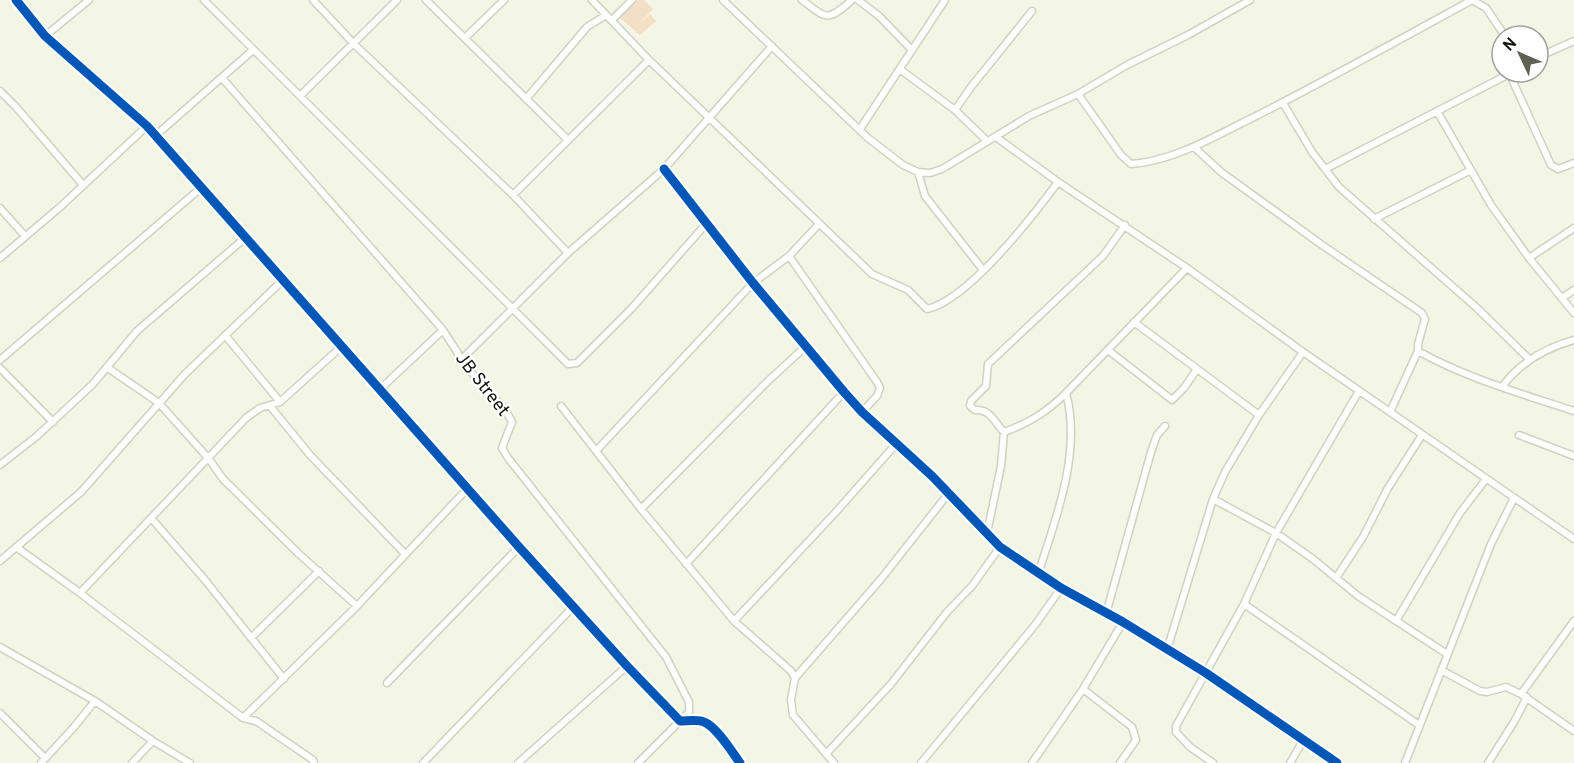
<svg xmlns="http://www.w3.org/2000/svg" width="1574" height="763" font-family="Overpass,sans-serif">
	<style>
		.green { fill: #f3dfc5 }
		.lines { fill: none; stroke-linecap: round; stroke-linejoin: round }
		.minor-casing { stroke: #d0d1c3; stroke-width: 9 }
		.minor { stroke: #fdfefb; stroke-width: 6 }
		.cycleway-casing { stroke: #fff; stroke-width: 13 }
		.cycleway { stroke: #0057b8; stroke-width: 9 }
		.labels { text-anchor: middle; stroke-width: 4.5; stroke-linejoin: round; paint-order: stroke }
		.street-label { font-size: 18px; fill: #101107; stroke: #fff }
	</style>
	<rect width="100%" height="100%" fill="#f4f6e5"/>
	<!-- green -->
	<path class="green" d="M638,0h6l9,9 -17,18 14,-13 6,7 -16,14 -20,-17z"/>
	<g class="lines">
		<!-- minor casing -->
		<g class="minor-casing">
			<path id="minor" d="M16,0l29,36 102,90 372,421 108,119 53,55c7,0 19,-2 24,1 13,5 28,30 36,41
				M204,0l364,364 9,-1 54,-54 75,-85
				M313,0l41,44 159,151 55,58
				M426,0l142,140
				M592,0l57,60 223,214 36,16 19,19c41,-9 106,-93 131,-127
				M723,0l145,138 35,27 15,7 12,1 12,-4 87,-53 49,-22 49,-29 61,-30 62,-35
				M802,0c25,19 25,22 50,0
				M858,0l21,16 33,34
				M612,20l20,-20
				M45,36l44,-36
				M465,38l39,-38
				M1538,57l36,-16
				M901,70l54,40
				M1510,75l41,90 7,4 16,-6
				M222,78l221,252 23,36 40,45 6,11 -10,26 6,10 158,199 23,45v10l-51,51
				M0,91l16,16 67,78
				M1078,94l43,61 10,9c43,-3 84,-28 123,-47 73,-37 145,-77 218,-117l14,8 19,28
				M300,96l97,-96
				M526,99l61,-72 19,-12
				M1283,103l29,49 27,35 138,121 52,51
				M1437,111l54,94 38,53 45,55
				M860,129l85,-129
				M155,136l98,-86
				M996,137l62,45 129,86 116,84 271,187
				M987,141l-32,-31 16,-23 61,-76
				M1194,147l27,25 101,73 100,68 3,6 -7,25v7l-28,61
				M664,169l89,114 91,109 18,20 70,64 68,71 61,41 62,34 83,51 131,90
				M1325,169l188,-97
				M918,172l7,24 58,74
				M513,195l136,-135
				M0,208l25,28
				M1374,219l97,-49
				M819,224l-30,32 -36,27 -157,168 45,58 93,112 57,50 4,7 -4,22 2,15 41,48
				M789,256l88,126 3,6 -3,8 -15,16
				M0,258l59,-50 88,-82
				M1529,258l45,-30
				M1562,298l12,-8
				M1134,322l125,93
				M225,335l55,67
				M1108,350l64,50 12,-12 13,-19
				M1418,351c48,27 104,43 156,60
				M463,358l105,-105 96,-84 108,-123
				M0,360l202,-173
				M0,368l53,54
				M108,368l51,35 50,56 14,20 76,75 58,52
				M1502,387c18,-25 43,-39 72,-47
				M379,390l64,-60
				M1066,393c-19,19 -37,30 -62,39 -10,-10 -13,-23 -29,-22l-5,-4 1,-5 15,-15 2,-22 115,-108 22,-31
				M270,406l40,49 95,99
				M561,406l35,45
				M1519,435l55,21
				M0,465l37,-29 55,-51 45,-54 109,-94
				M1213,499l63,34 37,26 45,37 89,58
				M641,509l127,-128 37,-34
				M151,518l54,62 79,99
				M987,533l14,-67 3,-34
				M16,547l64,46
				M0,561l81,-69 104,-118 99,-95
				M686,564l158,-172
				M1038,574c18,-55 44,-123 28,-181l121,-125
				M1336,578l27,-41 25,-49 34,-53
				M1244,604l175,121
				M1106,614l45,-162 6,-17 8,-9
				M734,621l101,-108 61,-69
				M1396,621l64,-108 26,-34
				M251,638l68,-67
				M0,647l95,54 58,40 37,22
				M1167,650l46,-151 12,-27 34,-57 44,-63
				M1441,670l39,21 7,1 19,-5 15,7 53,37
				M795,678l86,-99 67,-85
				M387,683l132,-136
				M1521,694l53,-73
				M0,713l45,45
				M243,718l114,-112 111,-118
				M826,754l65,-70 56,-72 25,-26 28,-39
				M41,763l33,-36 21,-26
				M132,763l21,-22
				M314,763l-1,-3 -57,-39 -13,-3 -163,-125 166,-175 14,-10 20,-6 61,-55
				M423,763l151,-157
				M518,763l109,-97
				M921,763l114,-138 26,-37
				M1032,763l51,-74
				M1120,763l16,-23 -4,-13 -49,-38 40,-67
				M1213,763l-23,-16 -14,-15v-6l68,-122 32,-71 83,-142
				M1290,763l14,-24
				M1405,763l86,-219 23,-46
				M1488,763l26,-41 13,-25"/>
		</g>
		<!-- minor -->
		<use href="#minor" class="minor"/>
		<!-- cycleway casing -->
		<g class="cycleway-casing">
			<path id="cycleway" d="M16,0l29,36 102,90 372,421 108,119 53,55c7,0 19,-2 24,1 13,5 28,30 36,41
				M664,169l89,114 91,109 18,20 70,64 68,71 61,41 62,34 83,51 131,90"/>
		</g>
		<!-- cycleway -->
		<use href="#cycleway" class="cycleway"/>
	</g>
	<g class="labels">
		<!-- street labels -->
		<g class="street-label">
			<text transform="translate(483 384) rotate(52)" y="6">JB Street</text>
		</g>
	</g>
	<!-- north arrow -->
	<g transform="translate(1520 54) rotate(314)"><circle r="28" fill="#ffffff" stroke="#9fa09c" stroke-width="1.5"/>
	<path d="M0-4.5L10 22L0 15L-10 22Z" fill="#606155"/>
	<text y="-9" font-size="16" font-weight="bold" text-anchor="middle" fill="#101107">N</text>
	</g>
</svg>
